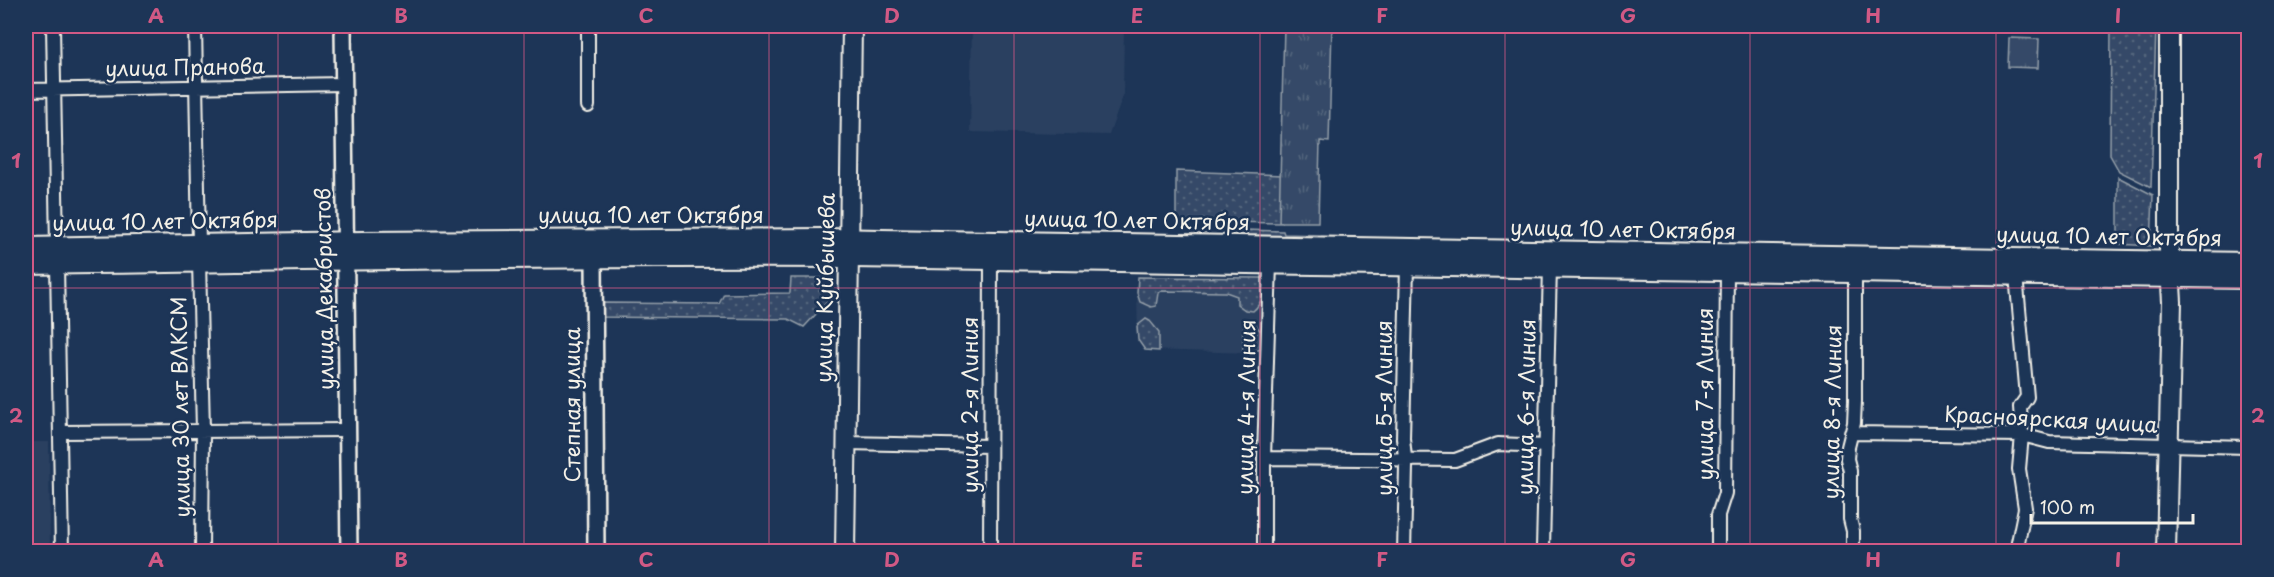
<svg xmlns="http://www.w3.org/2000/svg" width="2274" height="577" font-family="'Playpen Sans',sans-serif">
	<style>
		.built { fill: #2a4060 }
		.grass { fill: url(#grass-dots); stroke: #949ea8; stroke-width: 1.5 }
		.park { fill: url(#park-tufts); stroke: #949ea8; stroke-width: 1.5 }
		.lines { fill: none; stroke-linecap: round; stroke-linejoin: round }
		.minor-casing { stroke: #f4f1e8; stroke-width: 16 }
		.tertiary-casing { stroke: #f4f1e8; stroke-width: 20 }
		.secondary-casing { stroke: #f4f1e8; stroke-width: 22 }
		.primary-casing { stroke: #f4f1e8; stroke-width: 24 }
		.minor { stroke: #1d3557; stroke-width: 12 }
		.tertiary { stroke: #1d3557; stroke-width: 15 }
		.secondary { stroke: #1d3557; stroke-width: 18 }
		.primary { stroke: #1d3557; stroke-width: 20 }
		.grid { fill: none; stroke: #d15985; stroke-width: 1.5; stroke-opacity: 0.55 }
		.labels { text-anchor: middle; stroke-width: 5; stroke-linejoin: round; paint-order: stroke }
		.street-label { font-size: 21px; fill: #f4f1e8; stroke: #1d3557 }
		.neatline { fill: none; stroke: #d15985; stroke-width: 2 }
		.grid-label { font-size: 20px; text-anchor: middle; font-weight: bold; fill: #d15985 }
	</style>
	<defs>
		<pattern id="grass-dots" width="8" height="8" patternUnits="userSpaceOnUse" patternTransform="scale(1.5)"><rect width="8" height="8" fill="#354a67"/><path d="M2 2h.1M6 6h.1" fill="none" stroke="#53657d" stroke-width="1.8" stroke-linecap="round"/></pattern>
		<pattern id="park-tufts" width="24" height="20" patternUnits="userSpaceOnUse" patternTransform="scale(1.5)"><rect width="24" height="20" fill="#354a67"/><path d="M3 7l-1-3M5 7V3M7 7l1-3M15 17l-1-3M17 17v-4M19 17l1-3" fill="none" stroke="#53657d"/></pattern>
	</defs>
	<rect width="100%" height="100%" fill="#1d3557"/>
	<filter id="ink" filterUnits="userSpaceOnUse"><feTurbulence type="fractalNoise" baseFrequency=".0167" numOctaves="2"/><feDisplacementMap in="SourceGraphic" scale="12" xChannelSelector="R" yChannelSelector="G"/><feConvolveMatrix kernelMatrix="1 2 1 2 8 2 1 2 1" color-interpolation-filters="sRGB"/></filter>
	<g filter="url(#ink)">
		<!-- built -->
		<path class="built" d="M972,26h152l-1,70 -14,39 -139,-3z
			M1160,291l66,1 37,4 -1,51 -8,6 -109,-3 -7,-10 -1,-47z
			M26,442h23l1,109h-24z"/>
		<!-- grass -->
		<path class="grass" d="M2111,26h45l-5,161 -32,-16 -9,-16z
			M1176,171l107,4 -1,48 -106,-2z
			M2118,177l35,18 -2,51 -33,-2z
			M1245,230l38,1 1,3 35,1 -4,5 -67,-1z
			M1138,277l125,1c0,13 1,24 -10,33l-8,-1 -8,-6v-8l-11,-4 -66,-1 -2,2 -2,13 -5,1 -11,-5 -3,-9z
			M791,278h38l1,21 -26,28 -16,-8 -192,-2 8,-14 115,1 5,-10 66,-1z
			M1146,319l4,2 9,11v19l-14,-1 -7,-10 -1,-14z
			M1247,322l8,2 7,9v14l-8,6h-11v-24z"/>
		<!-- park -->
		<path class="park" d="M1284,26h48l-3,116 -9,-1 -2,81h-39z
			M2009,38l30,1 -1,29 -30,-1z"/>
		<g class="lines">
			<!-- minor casing -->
			<g class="minor-casing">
				<path id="minor" d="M53,26l4,221
					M195,26l4,219
					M26,90l318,-6
					M588,106v-80
					M199,261l4,169 -1,122
					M57,264l5,288
					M61,432l286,-2
					M1851,433l171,2 27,7 199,5
					M846,443l143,3
					M1264,458l191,2 43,-16 48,2
					M1543,548l7,-281
					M990,552l1,-293
					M1264,552v-94l6,-195
					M1404,552l2,-85 -3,-29 4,-173
					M1718,552v-37l7,-22 2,-222
					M1853,552v-21l-3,-12v-48l-3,-12 1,-12 6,-24 1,-22v-128
					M2016,552l9,-44 -6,-39 3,-34 -2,-28 7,-10 -11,-122"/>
			</g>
			<!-- tertiary casing -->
			<g class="tertiary-casing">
				<path id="tertiary" d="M343,26l6,526
					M594,258l2,294"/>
			</g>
			<!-- secondary casing -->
			<g class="secondary-casing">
				<path id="secondary" d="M845,552l7,-526
					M2166,552l6,-250 -3,-52v-224"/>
			</g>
			<!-- primary casing -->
			<g class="primary-casing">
				<path id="primary" d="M26,248l337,-6 461,-3 1424,24
					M26,264c275,-4 551,-8 826,-7 466,3 931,15 1396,21"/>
			</g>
			<!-- minor -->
			<use href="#minor" class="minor"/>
			<!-- tertiary -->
			<use href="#tertiary" class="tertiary"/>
			<!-- secondary -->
			<use href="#secondary" class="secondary"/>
			<!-- primary -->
			<use href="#primary" class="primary"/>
		</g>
	</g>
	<!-- grid -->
	<path class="grid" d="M278,26v526M524,26v526M769,26v526M1014,26v526M1260,26v526M1505,26v526M1750,26v526M1996,26v526M26,288h2222"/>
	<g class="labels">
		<!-- street labels -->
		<g class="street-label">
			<text transform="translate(185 68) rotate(-1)" y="7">улица Пранова</text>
			<text x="651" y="223">улица 10 лет Октября</text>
			<text transform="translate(1137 221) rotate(1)" y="7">улица 10 лет Октября</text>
			<text transform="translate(165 222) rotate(-1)" y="7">улица 10 лет Октября</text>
			<text transform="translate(1623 230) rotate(1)" y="7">улица 10 лет Октября</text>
			<text transform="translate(2109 237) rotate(1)" y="7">улица 10 лет Октября</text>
			<text transform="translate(826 288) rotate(-89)" y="7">улица Куйбышева</text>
			<text transform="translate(325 289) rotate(-91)" y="7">улица Декабристов</text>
			<text transform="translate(1706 394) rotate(-90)" y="7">улица 7-я Линия</text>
			<text transform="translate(573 405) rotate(-90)" y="7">Степная улица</text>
			<text transform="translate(971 405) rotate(-90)" y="7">улица 2-я Линия</text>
			<text transform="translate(181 407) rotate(-91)" y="7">улица 30 лет ВЛКСМ</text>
			<text transform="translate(1247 407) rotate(-89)" y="7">улица 4-я Линия</text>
			<text transform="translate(1527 407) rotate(-89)" y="7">улица 6-я Линия</text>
			<text transform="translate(1385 408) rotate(-90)" y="7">улица 5-я Линия</text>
			<text transform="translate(1833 412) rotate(-89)" y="7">улица 8-я Линия</text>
			<text transform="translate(2051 420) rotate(3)" y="7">Красноярская улица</text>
		</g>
	</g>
	<!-- margin -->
	<rect width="2274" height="577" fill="none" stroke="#1d3557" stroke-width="66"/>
	<!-- scale -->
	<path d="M2031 514v9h162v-9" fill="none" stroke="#f4f1e8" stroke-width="3"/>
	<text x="2040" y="514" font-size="18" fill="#f4f1e8" stroke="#1d3557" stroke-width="4.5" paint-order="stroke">100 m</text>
	<rect x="33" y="33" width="2208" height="511" class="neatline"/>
	<g class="grid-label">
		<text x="156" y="23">A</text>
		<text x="401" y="23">B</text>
		<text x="646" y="23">C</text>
		<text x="892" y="23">D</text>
		<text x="1137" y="23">E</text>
		<text x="1382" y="23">F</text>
		<text x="1628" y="23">G</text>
		<text x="1873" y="23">H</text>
		<text x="2118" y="23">I</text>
		<text x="16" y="168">1</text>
		<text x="2258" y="168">1</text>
		<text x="16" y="423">2</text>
		<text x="2258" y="423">2</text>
		<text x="156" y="567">A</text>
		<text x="401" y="567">B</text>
		<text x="646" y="567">C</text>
		<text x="892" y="567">D</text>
		<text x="1137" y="567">E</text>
		<text x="1382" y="567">F</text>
		<text x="1628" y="567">G</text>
		<text x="1873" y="567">H</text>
		<text x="2118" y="567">I</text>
	</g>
</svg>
